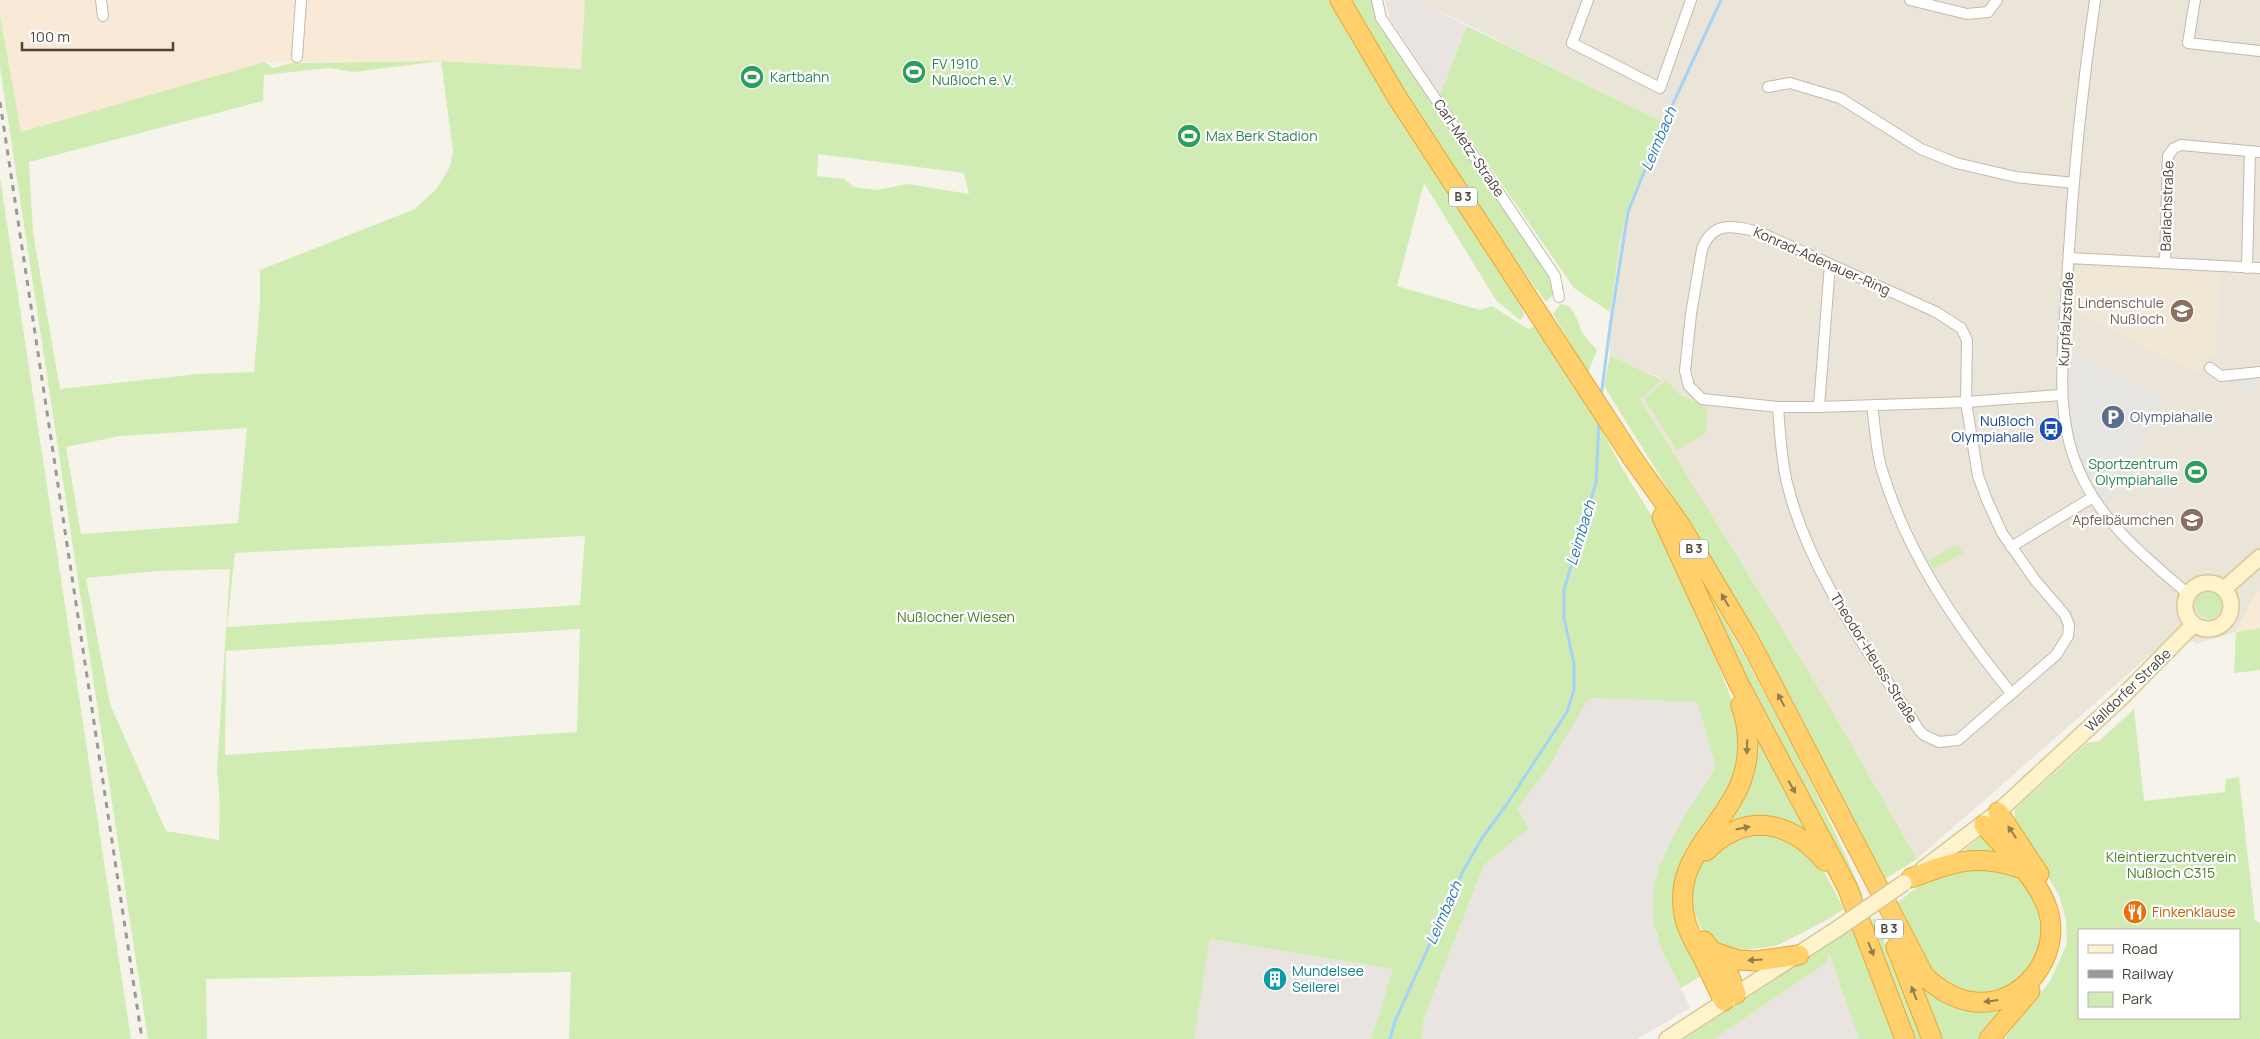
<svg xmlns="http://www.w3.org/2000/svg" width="2260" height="1039" font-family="Manrope,sans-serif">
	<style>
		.residential { fill: #eae5d8 }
		.commercial { fill: #f8ead6 }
		.industrial { fill: #e9e4df }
		.education { fill: #f0e8d4 }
		.green { fill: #d1ecb2; fill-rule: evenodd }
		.parking { fill: #e7e5e2 }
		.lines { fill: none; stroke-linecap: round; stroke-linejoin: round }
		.stream { stroke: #a5d3f5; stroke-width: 3 }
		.street-casing { stroke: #c2bbac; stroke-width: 12 }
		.secondary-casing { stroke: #d8c898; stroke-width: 18 }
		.highway-casing { stroke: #e6a734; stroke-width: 21 }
		.street { stroke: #fff; stroke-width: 10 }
		.secondary { stroke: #fff3cb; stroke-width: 15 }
		.highway { stroke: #ffd06c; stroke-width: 19 }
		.rail { stroke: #999; stroke-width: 3; stroke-dasharray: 6 6; stroke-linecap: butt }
		.secondary-bridge-casing { stroke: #d8c898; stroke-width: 18; stroke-linecap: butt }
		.secondary-bridge { stroke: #fff3cb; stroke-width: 15 }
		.oneway { fill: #937c4d }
		.labels { text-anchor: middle; stroke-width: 4.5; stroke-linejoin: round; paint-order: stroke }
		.shield { fill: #fff; stroke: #817c74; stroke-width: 1 }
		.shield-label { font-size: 12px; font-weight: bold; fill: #4b4438 }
		.leisure-label { font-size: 14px; fill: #27864d; stroke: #fff; text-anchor: start }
		.street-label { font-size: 14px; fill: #4b4438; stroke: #fff }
		.education-label { font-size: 14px; fill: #785e54; stroke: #fff; text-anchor: end }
		.service-label { font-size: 14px; fill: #4e5e75; stroke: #fff; text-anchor: start }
		.transit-label { font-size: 14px; fill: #164399; stroke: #fff; text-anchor: end }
		.park-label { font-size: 14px; fill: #478126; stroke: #fff }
		.food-label { font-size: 14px; fill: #c56008; stroke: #fff; text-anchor: start }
		.culture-label { font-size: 14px; fill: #0d838f; stroke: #fff; text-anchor: start }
		.water-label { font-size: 15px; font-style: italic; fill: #2878b5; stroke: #fff }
	</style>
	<rect width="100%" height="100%" fill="#f6f3eb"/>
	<!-- residential -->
	<path class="residential" d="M1418,0h842v588l-24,44 -39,12 -21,-12 -259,227 -91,-159 -186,-301 22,-20 -52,-24v-43l10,-74 7,-25 36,-90z"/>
	<!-- commercial -->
	<path class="commercial" d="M0,0h585l-4,69 -140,-8 -176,1 -244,70 -21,-117z
		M2260,588v40l-24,4 19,-38z"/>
	<!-- industrial -->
	<path class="industrial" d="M1385,0h33l49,26 -27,69 -50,-76z
		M1591,698l106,4 19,65 -51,85 -10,80 35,76 -53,31h-216l3,-21 60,-153 45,-37 -12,-19 33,-44 37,-65z
		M1210,939l183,30 -22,70h-177z
		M1829,951l30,88h-145l113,-76z"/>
	<!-- education -->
	<path class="education" d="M2075,268l73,1v13l1,-13 72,5 -6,84 -6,-3 -10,19 -55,-26 -72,-40z"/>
	<!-- green -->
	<path class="green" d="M585,0h744l193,306 2,10 -4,4 -24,-20 -72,-117 -27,103 83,24 12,-4 36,23 7,-3 12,15 45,71 30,56 53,86 63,162 2,52 -59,109 22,98 -22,13c-8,-18 -20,-37 -25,-56 -17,-60 31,-116 60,-165l-19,-65 -106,-4 -4,3 -37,64 -33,44 12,19 -45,37 -60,153 -3,21h-50l22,-70 -183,-30 -16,100h-625l2,-67 -365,7 1,60h-59l-148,-972v-52l21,117 244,-70 8,6 19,-5 149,-2 140,8zM441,61l12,90 -3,16 -13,21 -22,21 -155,61v33l-6,69 -56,2 -138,15 -27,-156 -4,-71 234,-61 1,-26 65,-7 25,4zM818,154l146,19 5,21 -61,-10 -32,6 -22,-3 -10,-8 -27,-3zM247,428l-9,95 -157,11 -15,-87 54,-11zM585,536l-5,69 -353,22 8,-74zM230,569l-13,201c3,23 3,46 2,70l-53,-9 -56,-127 -24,-126 72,-7zM580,629l-3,103 -352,23 1,-104z
		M1348,0h26l22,46 152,229 5,20 -7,7 -62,-83z
		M1467,26l197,97 -37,90 -7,25 -10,74 -36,-24 -134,-193z
		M0,177l131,862h-131z
		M1561,304c15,1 16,20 23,31 3,5 9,10 13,15l-9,23 -35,-59z
		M1610,355l52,25 -22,19 186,301 91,159 -34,21 -197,-362 -82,-132z
		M1666,380l14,15 27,12 -1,26 -29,17 -33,-51z
		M1958,544l5,9 -30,16 -5,-9z
		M1696,570c61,106 119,213 167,325l-8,6 -115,-224z
		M2195 604a14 14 0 1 1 28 0a14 14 0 1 1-28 0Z
		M2260,628v42l-26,3 2,-41z
		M2134,709l10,92 81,-9 1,-13 13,-2 16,143 5,3v116h-256l46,-58 17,-37 -1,-23 -7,-26 -45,-73 1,-13 72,-66 12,-2zM2079,930h160v88h-160z
		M1752,726l55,105c-37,-21 -50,-13 -88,-2z
		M1781,829l41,39 22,41 -19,12 -49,25 -48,6c-7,-6 -18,-11 -24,-19 -18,-24 -14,-72 13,-90 9,-6 51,-11 64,-14z
		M1986,833l21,25 -50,-2z
		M1965,866l53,9 22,28 4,36 -18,36 -29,19h-37l-30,-20 -36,-69 32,-24z
		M1875,918l49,121h-18l-40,-115z
		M1852,929l42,110h-35l-30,-86 -2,10 -113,76h-30z
		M1919,981l19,13 74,5 -31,40h-39z"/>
	<!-- parking -->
	<path class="parking" d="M2071,351l93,47 -53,108 -15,-17 -12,-20 -10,-35 -4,-35z
		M2256,378l1,12 -20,3 -1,-12z"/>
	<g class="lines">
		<!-- stream -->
		<path class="stream" d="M1601,397l9,-70 18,-115 36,-89 57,-123
			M1390,1039l5,-18 68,-150 19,-33 25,-34 60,-92 7,-22v-26l-10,-46v-28l32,-107 3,-62"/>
		<!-- street casing -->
		<g class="street-casing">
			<path id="street" d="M101,0l2,16
				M1377,0l4,18 174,258 4,21
				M1588,0l-16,43 88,45 31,-88
				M1910,0l57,14 21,-2 9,-12
				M2095,0c-14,94 -23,188 -28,283 -3,64 -15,134 15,194 23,49 66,82 106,117
				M2195,0l-7,43 72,8
				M297,57l4,-57
				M1768,87l22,-4 50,15 81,51 35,14 60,14 58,6
				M2069,258l191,10
				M2165,262l3,-106 6,-8 7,-3 79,7
				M2247,268l3,-117
				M2210,368l11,8 39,-4
				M1872,406c3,20 4,42 9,61 25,85 75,158 130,226
				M1778,407c2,26 3,51 9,76 22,91 83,170 132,247l5,5 15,7 19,-2 98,-85 12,-19 1,-11 -4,-10 -30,-35 -33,-47 -15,-33 -9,-24 -12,-74 1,-62 -6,-12 -25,-16 -177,-80c-25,-6 -46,-12 -57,17l-11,65 -6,57 4,15 13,13 76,8h41l147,-5 95,-7
				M1819,407l11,-143
				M2011,547l82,-50"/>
		</g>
		<!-- secondary casing -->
		<g class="secondary-casing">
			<path id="secondary" d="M2185 606a23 23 0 1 1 46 0a23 23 0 1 1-46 0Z
				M2224,589l36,-32
				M1923,869l75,-57 123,-114 73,-74
				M1667,1039l170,-110"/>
		</g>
		<!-- highway casing -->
		<g class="highway-casing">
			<path id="highway" d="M1340,0l57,97 236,362 48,67 69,116 175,335c15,13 30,23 50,25 48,5 87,-47 73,-92 -10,-32 -42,-60 -64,-85
				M1662,517l76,165 109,205 58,152
				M1998,812l41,62
				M1706,851c40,-40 84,-31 119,10
				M1911,878c42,-16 65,-25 109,-10
				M1704,941l24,31 8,22
				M1896,947l36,92
				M1711,951l27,9 18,1 43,-6
				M1724,1001c-7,-13 -13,-27 -20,-41 -6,-12 -14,-24 -18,-37 -15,-54 22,-82 46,-123 18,-29 20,-63 9,-95
				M1989,1039l41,-48"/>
		</g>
		<!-- street -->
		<use href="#street" class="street"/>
		<!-- secondary -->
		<use href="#secondary" class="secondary"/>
		<!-- highway -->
		<use href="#highway" class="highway"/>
		<!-- rail -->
		<path class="rail" d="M0,102l142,937"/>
		<!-- secondary-bridge casing -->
		<g class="secondary-bridge-casing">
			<path id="secondary-bridge" d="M1837,929l67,-46"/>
		</g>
		<!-- secondary-bridge -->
		<use href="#secondary-bridge" class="secondary-bridge"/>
	</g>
	<!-- one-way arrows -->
	<defs><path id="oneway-solid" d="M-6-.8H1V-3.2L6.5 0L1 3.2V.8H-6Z" transform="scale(1.25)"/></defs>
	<g class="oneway">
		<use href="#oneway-solid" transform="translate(1725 600) rotate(-121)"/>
		<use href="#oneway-solid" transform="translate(1781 700) rotate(-118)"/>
		<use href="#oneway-solid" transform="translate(1747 747) rotate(92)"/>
		<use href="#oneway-solid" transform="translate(1792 787) rotate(61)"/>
		<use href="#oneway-solid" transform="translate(1743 828) rotate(-11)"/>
		<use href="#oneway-solid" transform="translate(2012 832) rotate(-124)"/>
		<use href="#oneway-solid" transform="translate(1871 949) rotate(68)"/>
		<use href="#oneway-solid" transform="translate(1755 960) rotate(177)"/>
		<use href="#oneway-solid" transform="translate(1914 993) rotate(-111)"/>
		<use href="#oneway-solid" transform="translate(1991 1001) rotate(173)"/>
	</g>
	<!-- icons -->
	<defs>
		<g id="stadium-disc" transform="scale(1.25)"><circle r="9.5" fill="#2e9e5b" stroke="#fff"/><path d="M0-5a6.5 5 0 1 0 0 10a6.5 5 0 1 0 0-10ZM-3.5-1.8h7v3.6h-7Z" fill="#fff"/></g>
		<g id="school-disc" transform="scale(1.25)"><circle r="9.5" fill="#8d6e63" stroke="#fff"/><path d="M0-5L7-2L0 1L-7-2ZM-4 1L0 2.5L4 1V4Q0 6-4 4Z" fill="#fff"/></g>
		<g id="parking-disc" transform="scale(1.25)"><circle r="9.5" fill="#5c6f8a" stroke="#fff"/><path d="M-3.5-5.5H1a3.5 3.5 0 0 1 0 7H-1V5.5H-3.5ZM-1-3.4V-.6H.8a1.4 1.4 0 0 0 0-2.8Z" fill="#fff"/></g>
		<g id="bus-disc" transform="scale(1.25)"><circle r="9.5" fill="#1a4fb4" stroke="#fff"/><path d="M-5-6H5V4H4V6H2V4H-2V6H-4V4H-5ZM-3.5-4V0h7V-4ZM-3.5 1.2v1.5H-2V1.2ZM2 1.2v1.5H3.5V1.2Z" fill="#fff"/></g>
		<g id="restaurant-disc" transform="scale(1.25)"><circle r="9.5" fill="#e8710a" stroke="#fff"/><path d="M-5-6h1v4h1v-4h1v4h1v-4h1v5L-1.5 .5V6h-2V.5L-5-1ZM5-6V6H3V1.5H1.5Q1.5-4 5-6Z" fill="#fff"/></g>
		<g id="building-disc" transform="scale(1.25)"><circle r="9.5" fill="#0f9aa8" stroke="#fff"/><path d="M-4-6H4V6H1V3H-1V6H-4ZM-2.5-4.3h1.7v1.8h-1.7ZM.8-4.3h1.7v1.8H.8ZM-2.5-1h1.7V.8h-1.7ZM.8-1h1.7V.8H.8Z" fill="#fff"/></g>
	</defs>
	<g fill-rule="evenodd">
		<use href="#stadium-disc" x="914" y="72"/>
		<use href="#stadium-disc" x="752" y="77"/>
		<use href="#stadium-disc" x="1189" y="136"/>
		<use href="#school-disc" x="2182" y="311"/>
		<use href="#parking-disc" x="2113" y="417"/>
		<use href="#bus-disc" x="2051" y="429"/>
		<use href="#stadium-disc" x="2196" y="472"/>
		<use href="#school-disc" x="2192" y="520"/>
		<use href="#restaurant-disc" x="2135" y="912"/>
		<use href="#building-disc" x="1275" y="979"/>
	</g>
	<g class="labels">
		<!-- shield labels -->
		<g class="shield">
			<rect x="1449" y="187.5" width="28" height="19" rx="4"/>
			<rect x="1680" y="539.5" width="28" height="19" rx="4"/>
			<rect x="1875" y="919.5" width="28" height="19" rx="4"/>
		</g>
		<g class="shield-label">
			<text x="1463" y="201">B 3</text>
			<text x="1694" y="553">B 3</text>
			<text x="1889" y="933">B 3</text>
		</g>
		<!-- leisure labels -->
		<g class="leisure-label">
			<text x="932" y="69">FV 1910<tspan x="932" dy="16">Nußloch e. V.</tspan></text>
			<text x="770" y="82">Kartbahn</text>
			<text x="1206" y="141">Max Berk Stadion</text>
			<text x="2178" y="469" text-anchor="end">Sportzentrum<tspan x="2178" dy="16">Olympiahalle</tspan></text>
		</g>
		<!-- street labels -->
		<g class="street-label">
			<text transform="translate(1469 148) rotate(56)" y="5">Carl-Metz-Straße</text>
			<text transform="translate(2167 206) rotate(-88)" y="5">Barlachstraße</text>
			<text transform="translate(1822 261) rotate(24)" y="5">Konrad-Adenauer-Ring</text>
			<text transform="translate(2066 319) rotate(-87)" y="5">Kurpfalzstraße</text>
			<text transform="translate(1874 658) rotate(58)" y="5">Theodor-Heuss-Straße</text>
			<text transform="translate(2128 690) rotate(-44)" y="5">Walldorfer Straße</text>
		</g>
		<!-- education labels -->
		<g class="education-label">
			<text x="2164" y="308">Lindenschule<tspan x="2164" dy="16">Nußloch</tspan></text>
			<text x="2174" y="525">Apfelbäumchen</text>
		</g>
		<!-- service labels -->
		<g class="service-label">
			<text x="2130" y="422">Olympiahalle</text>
		</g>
		<!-- transit labels -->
		<g class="transit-label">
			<text x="2034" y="426">Nußloch<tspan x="2034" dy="16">Olympiahalle</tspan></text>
		</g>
		<!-- park labels -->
		<g class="park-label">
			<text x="956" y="622">Nußlocher Wiesen</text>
			<text x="2171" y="862">Kleintierzuchtverein<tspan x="2171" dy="16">Nußloch C315</tspan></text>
		</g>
		<!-- food labels -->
		<g class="food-label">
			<text x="2152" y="917">Finkenklause</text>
		</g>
		<!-- culture labels -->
		<g class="culture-label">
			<text x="1292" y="976">Mundelsee<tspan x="1292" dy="16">Seilerei</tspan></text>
		</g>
		<!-- water labels -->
		<g class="water-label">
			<text transform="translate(1659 139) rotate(-67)" y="5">Leimbach</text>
			<text transform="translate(1581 533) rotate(-73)" y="5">Leimbach</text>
			<text transform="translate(1444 913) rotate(-66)" y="5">Leimbach</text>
		</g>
	</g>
	<!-- legend -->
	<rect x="2078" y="929" width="162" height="90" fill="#ffffff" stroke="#b7b4af"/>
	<rect x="2088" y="945" width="25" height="8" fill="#fff3cb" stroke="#b7b4af"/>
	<text x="2122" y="954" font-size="15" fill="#4b4438">Road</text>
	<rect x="2088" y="970" width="25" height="8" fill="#999999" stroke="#b7b4af"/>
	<text x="2122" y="979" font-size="15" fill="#4b4438">Railway</text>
	<rect x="2088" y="992" width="25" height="15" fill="#d1ecb2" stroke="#b7b4af"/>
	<text x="2122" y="1004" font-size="15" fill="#4b4438">Park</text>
	<!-- scale -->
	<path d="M22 42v8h151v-8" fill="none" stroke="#4b4438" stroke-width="2.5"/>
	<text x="30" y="42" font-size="15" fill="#4b4438" stroke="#ffffff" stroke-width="4" paint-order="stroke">100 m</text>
</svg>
